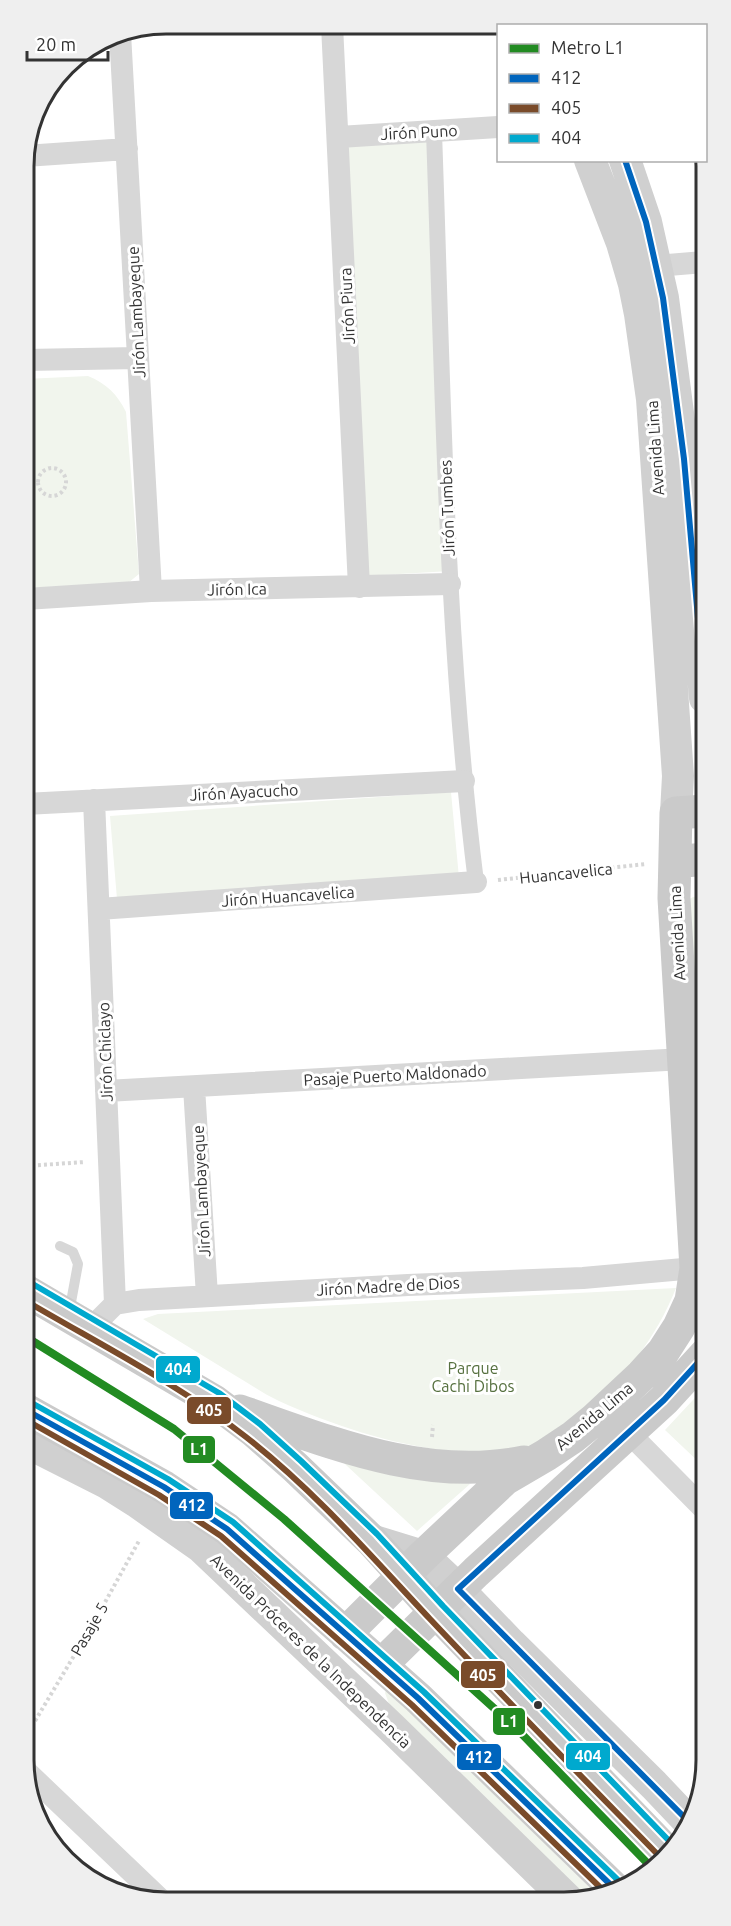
<svg xmlns="http://www.w3.org/2000/svg" width="731" height="1926" font-family="Ubuntu,sans-serif">
	<style>
		.green { fill: #f1f5ed }
		.lines { fill: none; stroke-linecap: round; stroke-linejoin: round }
		.path { stroke: #d6d6d6; stroke-width: 4; stroke-dasharray: 3 3; stroke-linecap: butt }
		.service { stroke: #d7d7d7; stroke-width: 10 }
		.pedestrian { stroke: #d7d7d7; stroke-width: 16 }
		.minor { stroke: #d7d7d7; stroke-width: 22 }
		.secondary { stroke: #d0d0d0; stroke-width: 32 }
		.primary { stroke: #cacaca; stroke-width: 33 }
		.bus-1-casing { stroke: #fff; stroke-width: 10 }
		.bus-2-casing { stroke: #fff; stroke-width: 10 }
		.bus-3-casing { stroke: #fff; stroke-width: 10 }
		.bus-1 { stroke: #0065bd; stroke-width: 6 }
		.bus-2 { stroke: #7a4b2a; stroke-width: 6 }
		.bus-3 { stroke: #00a9ce; stroke-width: 6 }
		.metro-1-casing { stroke: #fff; stroke-width: 12 }
		.metro-1 { stroke: #228b22; stroke-width: 8 }
		.bus-dot { fill: #333; stroke: #fff; stroke-width: 2 }
		.labels { text-anchor: middle; stroke-width: 6; stroke-linejoin: round; paint-order: stroke }
		.street-label { font-size: 16px; fill: #333; stroke: #fff }
		.park-label { font-size: 16px; fill: #56703f; stroke: #fff }
		.rim { fill: none; stroke: #333; stroke-width: 3 }
		.line-badge { stroke: #fff; stroke-width: 2 }
		.badge-label { font-size: 16px; text-anchor: middle; font-weight: bold; fill: #fff }
	</style>
	<rect width="100%" height="100%" fill="#fff"/>
	<!-- green -->
	<path class="green" d="M430,137l20,434 -85,5 -21,-434z
		M88,376c19,8 29,18 38,36l13,162 -11,9 -103,5v-209z
		M451,792l8,86 -342,21 -7,-83z
		M701,896l4,2 1,321 -18,-319 5,-3z
		M676,1288c-19,48 -51,91 -92,122 -24,18 -43,35 -73,43 -21,5 -42,1 -63,-2 -58,-7 -116,-26 -169,-50 -15,-7 -29,-17 -43,-25 -31,-19 -62,-38 -93,-57l15,-5z
		M706,1386v77l-3,3 -38,-36z
		M332,1452l101,27 37,5 -53,47z
		M387,1688l216,207 -11,4 -11,-2 -190,-188 -6,-16z"/>
	<g class="lines">
		<!-- path -->
		<path class="path" d="M38 482a14 14 0 1 1 28 0a14 14 0 1 1-28 0Z
			M498,880l148,-16
			M26,1166l59,-4
			M432,1437l1,-12
			M32,1726l61,-102 47,-85"/>
		<!-- service -->
		<path class="service" d="M60,1246l13,6 5,12 -9,49"/>
		<!-- pedestrian -->
		<path class="pedestrian" d="M434,132c9,250 11,502 42,750"/>
		<!-- minor -->
		<path class="minor" d="M332,25l27,562
			M120,33l31,558
			M339,137l159,-10
			M25,156l102,-7
			M656,266l48,-4
			M25,360l113,-2
			M25,599l126,-8 299,-7
			M94,800l21,504
			M25,804l439,-23
			M99,909l377,-27
			M194,1087l13,209
			M106,1091l578,-32
			M91,1328l24,-24 24,-4 269,-15 175,-7 123,-11
			M629,1433l77,78
			M27,1772l133,127"/>
		<!-- secondary -->
		<path class="secondary" d="M590,160l32,83 12,41 6,30 12,85 26,377 -2,37
			M625,160l21,62 17,76 21,161 21,239
			M26,1442l81,41 30,19 64,45 191,181 175,171
			M371,1540l52,16 35,33 53,55 143,141 36,38"/>
		<!-- primary -->
		<path class="primary" d="M675,862l30,-3
			M26,1291l188,110 40,30 41,36 76,73 65,72 234,243
			M26,1410l138,77 63,42 191,169 198,192
			M240,1411c92,32 186,71 284,51
			M345,1634l78,-78 82,-77 41,-24 27,-18 22,-18 47,-44 21,-23 16,-25 12,-26 5,-33 -22,-370 2,-85 29,-2
			M381,1665l95,-93 188,-172 42,-46"/>
		<!-- bus-1 casing -->
		<g class="bus-1-casing">
			<path id="bus-1" d="M625,160l21,62 17,76 21,161 21,239
				M26,1410l138,77 63,42 191,169 198,192
				M690,1823l-232,-234 206,-189 42,-46"/>
		</g>
		<!-- bus-2 casing -->
		<g class="bus-2-casing">
			<path id="bus-2" d="M26,1301c73,43 154,84 220,136 68,53 125,119 184,182 76,81 155,161 233,241
				M26,1420l133,75 62,41 191,169 195,189"/>
		</g>
		<!-- bus-3 casing -->
		<g class="bus-3-casing">
			<path id="bus-3" d="M31,1283l188,110 41,31 41,37 76,73 66,72 232,241
				M30,1402l138,77 65,43 191,170 198,192"/>
		</g>
		<!-- bus-1 -->
		<use href="#bus-1" class="bus-1"/>
		<!-- bus-2 -->
		<use href="#bus-2" class="bus-2"/>
		<!-- bus-3 -->
		<use href="#bus-3" class="bus-3"/>
		<!-- metro-1 casing -->
		<g class="metro-1-casing">
			<path id="metro-1" d="M26,1337l148,92 110,90 233,210 136,140"/>
		</g>
		<!-- metro-1 -->
		<use href="#metro-1" class="metro-1"/>
	</g>
	<!-- markers -->
	<circle class="bus-dot" cx="538" cy="1705" r="5"/>
	<g class="labels">
		<!-- street labels -->
		<g class="street-label">
			<text transform="translate(419 132) rotate(-3)" y="6">Jirón Puno</text>
			<text transform="translate(347 306) rotate(-93)" y="6">Jirón Piura</text>
			<text transform="translate(136 312) rotate(-93)" y="6">Jirón Lambayeque</text>
			<text transform="translate(655 448) rotate(-94)" y="6">Avenida Lima</text>
			<text transform="translate(447 508) rotate(-92)" y="6">Jirón Tumbes</text>
			<text transform="translate(237 589) rotate(-1)" y="6">Jirón Ica</text>
			<text transform="translate(244 792) rotate(-3)" y="6">Jirón Ayacucho</text>
			<text transform="translate(566 873) rotate(-6)" y="6">Huancavelica</text>
			<text transform="translate(288 896) rotate(-4)" y="6">Jirón Huancavelica</text>
			<text transform="translate(677 933) rotate(-93)" y="6">Avenida Lima</text>
			<text transform="translate(105 1052) rotate(-92)" y="6">Jirón Chiclayo</text>
			<text transform="translate(395 1075) rotate(-3)" y="6">Pasaje Puerto Maldonado</text>
			<text transform="translate(201 1191) rotate(-93)" y="6">Jirón Lambayeque</text>
			<text transform="translate(388 1286) rotate(-3)" y="6">Jirón Madre de Dios</text>
			<text transform="translate(594 1416) rotate(-40)" y="6">Avenida Lima</text>
			<text transform="translate(89 1629) rotate(-60)" y="6">Pasaje 5</text>
			<text transform="translate(311 1651) rotate(44)" y="6">Avenida Próceres de la Independencia</text>
		</g>
		<!-- park labels -->
		<g class="park-label">
			<text x="473" y="1374">Parque<tspan x="473" dy="18">Cachi Dibos</tspan></text>
		</g>
	</g>
	<!-- crop -->
	<path d="M0 0H731V1926H0ZM166 34H564A132 132 0 0 1 696 166V1760A132 132 0 0 1 564 1892H166A132 132 0 0 1 34 1760V166A132 132 0 0 1 166 34Z" fill="#efefef" fill-rule="evenodd"/>
	<path class="rim" d="M166 34H564A132 132 0 0 1 696 166V1760A132 132 0 0 1 564 1892H166A132 132 0 0 1 34 1760V166A132 132 0 0 1 166 34Z"/>
	<g class="line-badge">
		<rect x="155" y="1355" width="46" height="29" rx="6" fill="#00a9ce"/>
		<rect x="186" y="1396" width="46" height="29" rx="6" fill="#7a4b2a"/>
		<rect x="182" y="1435" width="34" height="29" rx="6" fill="#228b22"/>
		<rect x="169" y="1491" width="45" height="29" rx="6" fill="#0065bd"/>
		<rect x="460" y="1660" width="46" height="29" rx="6" fill="#7a4b2a"/>
		<rect x="492" y="1707" width="34" height="29" rx="6" fill="#228b22"/>
		<rect x="565" y="1742" width="46" height="29" rx="6" fill="#00a9ce"/>
		<rect x="456" y="1743" width="46" height="28" rx="6" fill="#0065bd"/>
	</g>
	<g class="badge-label">
		<text x="178" y="1375">404</text>
		<text x="209" y="1416">405</text>
		<text x="199" y="1455">L1</text>
		<text x="192" y="1511">412</text>
		<text x="483" y="1681">405</text>
		<text x="509" y="1727">L1</text>
		<text x="588" y="1762">404</text>
		<text x="479" y="1763">412</text>
	</g>
	<!-- legend -->
	<rect x="497" y="24" width="210" height="138" fill="#ffffff" stroke="#adadad" stroke-width="1.5"/>
	<rect x="509" y="44" width="30" height="9" fill="#228b22" stroke="#adadad" stroke-width="1.5"/>
	<text x="551" y="54" font-size="18" fill="#333333">Metro L1</text>
	<rect x="509" y="74" width="30" height="9" fill="#0065bd" stroke="#adadad" stroke-width="1.5"/>
	<text x="551" y="84" font-size="18" fill="#333333">412</text>
	<rect x="509" y="104" width="30" height="9" fill="#7a4b2a" stroke="#adadad" stroke-width="1.5"/>
	<text x="551" y="114" font-size="18" fill="#333333">405</text>
	<rect x="509" y="134" width="30" height="9" fill="#00a9ce" stroke="#adadad" stroke-width="1.5"/>
	<text x="551" y="144" font-size="18" fill="#333333">404</text>
	<!-- scale -->
	<path d="M27 51v9h81v-9" fill="none" stroke="#333333" stroke-width="3"/>
	<text x="36" y="51" font-size="18" fill="#333333" stroke="#ffffff" stroke-width="4.5" paint-order="stroke">20 m</text>
</svg>
